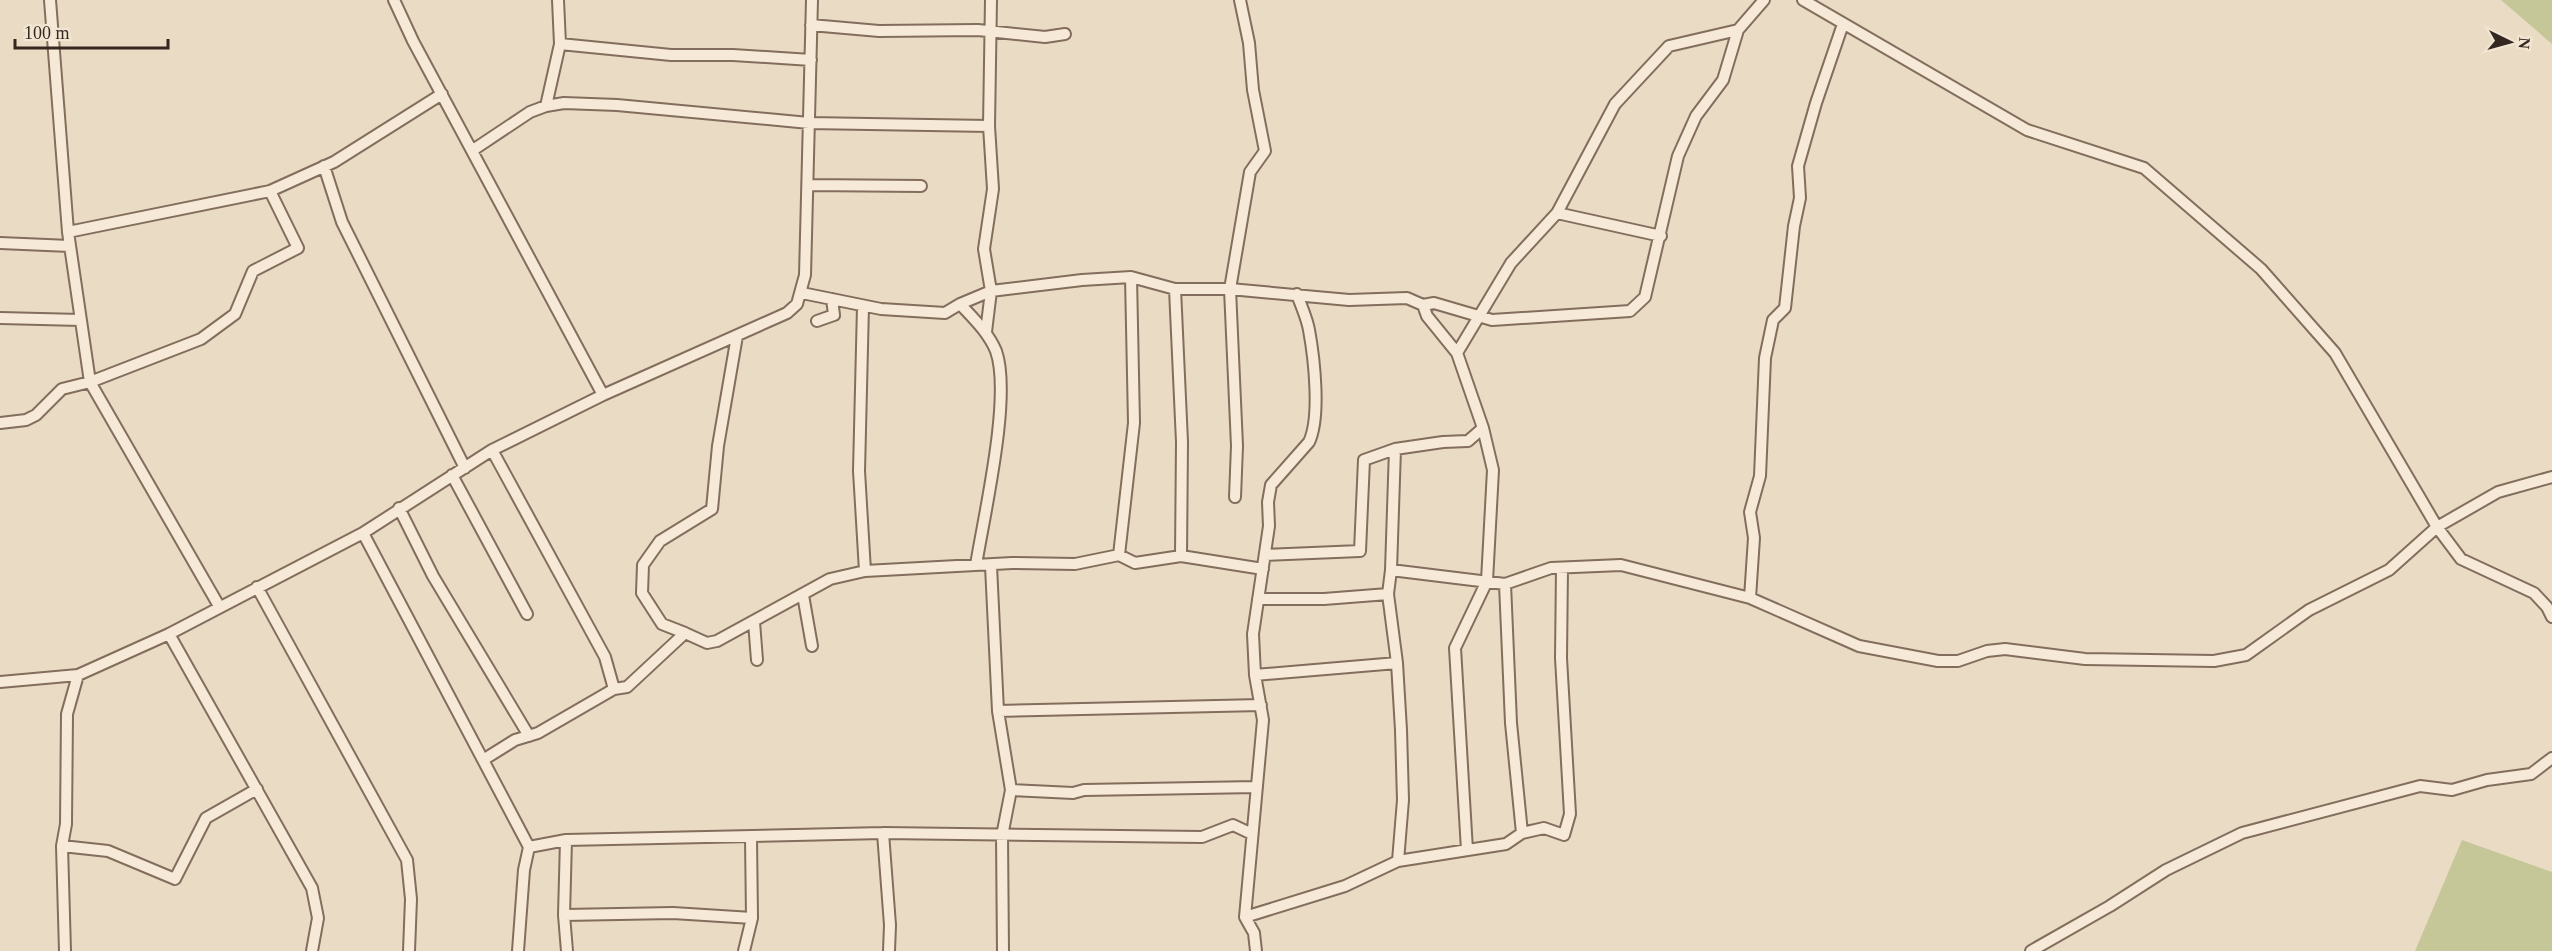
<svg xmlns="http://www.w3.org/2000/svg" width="2552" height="951" font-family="Georgia,serif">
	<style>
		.green { fill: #c6c799 }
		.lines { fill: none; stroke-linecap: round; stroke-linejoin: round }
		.street-casing { stroke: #836d5c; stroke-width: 14 }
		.street { stroke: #f6e9d7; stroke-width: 10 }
	</style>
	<rect width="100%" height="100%" fill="#eadbc4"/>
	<!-- green -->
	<path class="green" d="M2501,0h51v44z
		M2462,840l90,32v79h-137z"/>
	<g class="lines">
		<!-- street casing -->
		<g class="street-casing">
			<path id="street" d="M50,0l18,232 22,150 129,224
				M394,0l19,41 190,354
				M1803,0l224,130 117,38 117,101 74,84 102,174 24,32 73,34 13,14 5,10
				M811,25l68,6 99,-1 67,7 20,-3
				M560,44l111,11h62l78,5
				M546,106l14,-62 -2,-44
				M473,150l57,-38 16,-6 18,-3 53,2 192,18 180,3
				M324,166l18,56 123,246
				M808,185l113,1
				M1557,213l104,23
				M68,232l202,-41 64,-29 108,-68
				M0,243l70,3
				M1175,289l7,153 -1,114
				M802,293l79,16 64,4 15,-9 31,-13 91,-11 49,-3 44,12h55l119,11 58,-2 16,7 11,-2 58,17 138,-9 15,-14 33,-141 18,-40 27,-36 15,-50
				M960,304c13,14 28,28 36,47 16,45 -12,164 -20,214
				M1423,305l4,11 30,37 26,75 10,42 -6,111 -32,67 12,202
				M863,306l-4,165 6,100
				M0,318l81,2
				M817,321l17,-6 -2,-16
				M986,332l5,-41 -7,-42 9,-60 -4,-63 2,-126
				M1457,353l54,-90 46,-50 58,-109 54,-58 69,-16 26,-30
				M0,423l26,-3 10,-5 26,-26 28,-7 111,-43 34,-25 18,-43 45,-23 -28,-57
				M1395,449l-4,121 -3,24 9,69 4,67 2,70 -5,61
				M452,475l75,139
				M1235,497l2,-51 -7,-157 20,-117 15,-21 -12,-61 -4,-47 -9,-43
				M399,508l34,68 96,160
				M363,533l166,314
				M1119,555l15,-132 -3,-146
				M1265,555l95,-4 4,-91 31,-11 48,-7 25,-1 15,-13
				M991,566l7,145 13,79 -9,46 1,115
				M1391,570l114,14 46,-16 70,-3 129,33 109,48 79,15h20l29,-10 18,-2 80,10 129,2 32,-6 63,-45 80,-40 48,-43 61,-35 54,-15
				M1505,584l6,139 11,110
				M257,587l150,273 4,39 -2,52
				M803,595l9,51
				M1750,598l4,-60 -4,-26 10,-36 5,-118 8,-38 12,-12 9,-82 6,-28 -2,-32 18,-63 27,-79
				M1258,599h66l64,-5
				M754,622l3,38
				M685,633l22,10 10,-2 113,-62 35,-8 147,-8 63,1 44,-9 16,8 46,-7 82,13
				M169,634l143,254 6,30 -6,33
				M1255,675l142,-12
				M0,682l78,-7 91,-41 194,-101 129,-83 111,-55 184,-82 10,-9 8,-29 7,-275
				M614,689l13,-2 58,-54 -23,-9 -20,-31 1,-28 17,-24 52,-32 6,-63 19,-110
				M998,711l263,-6
				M483,760l32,-20 23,-7 76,-44 -9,-32 -113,-207
				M1011,790l62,3 11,-3 173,-3
				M883,833l7,92 -1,26
				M566,840l-2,75 109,-2 79,5
				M62,846l46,5 67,28 31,-61 51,-29
				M564,915l3,36
				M1245,917l100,-31 53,-25 108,-17 16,-11 22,-5 20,7 6,-21 -9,-156 1,-90
				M65,951l-3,-105 4,-22 1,-110 11,-39
				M518,951l6,-81 5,-23 37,-7 317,-7 319,4 31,-12 19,9
				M744,951l8,-33 -1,-80
				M1256,951l-2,-18 -9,-16 18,-197 -8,-45 -2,-41 16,-108 -1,-24 3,-17 38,-43c12,-25 5,-85 0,-112 -2,-12 -8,-24 -12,-36
				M2031,951l79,-45 56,-36 76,-37 178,-47 32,4 35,-10 44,-6 21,-16"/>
		</g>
		<!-- street -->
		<use href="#street" class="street"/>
	</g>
	<!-- north arrow -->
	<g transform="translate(2510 42) rotate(95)" stroke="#f2e6d3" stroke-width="4.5" paint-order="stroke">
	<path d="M0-4.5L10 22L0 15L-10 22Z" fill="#34271f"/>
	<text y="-9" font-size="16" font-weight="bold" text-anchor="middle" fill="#34271f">N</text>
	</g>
	<!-- scale -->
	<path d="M15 39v9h153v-9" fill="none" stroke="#34271f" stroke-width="3"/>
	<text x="24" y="39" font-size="18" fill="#34271f" stroke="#f2e6d3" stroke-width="4.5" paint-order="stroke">100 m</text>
</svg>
